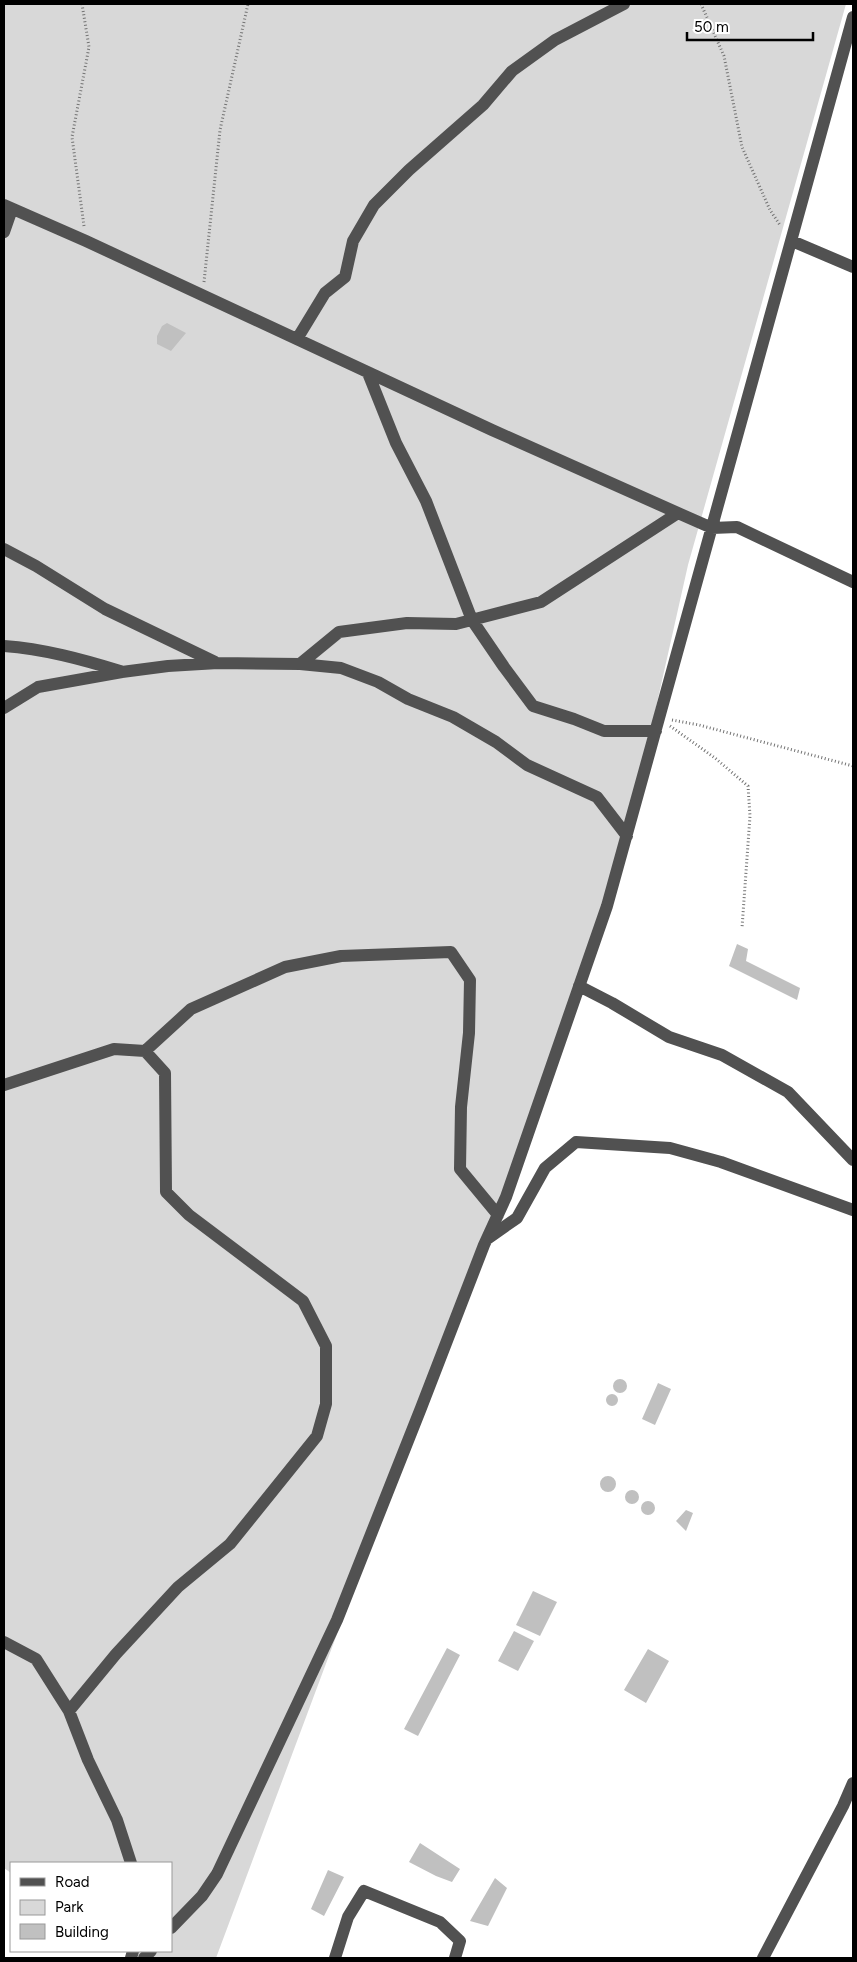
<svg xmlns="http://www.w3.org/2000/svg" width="857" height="1962" font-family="Figtree,sans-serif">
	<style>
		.green { fill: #d8d8d8 }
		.building { fill: #c0c0c0 }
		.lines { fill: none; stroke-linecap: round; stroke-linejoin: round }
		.path { stroke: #737373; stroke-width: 3; stroke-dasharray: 1 2.5; stroke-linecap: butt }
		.minor { stroke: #515151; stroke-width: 12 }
	</style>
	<rect width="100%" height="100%" fill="#fff"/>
	<!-- green -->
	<path class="green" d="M4,4h842l-158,561 -61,271 -105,303 -306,819h-74l-11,-7h40v-88h-160v10l-7,-5z"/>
	<!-- building -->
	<path class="building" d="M167,323l19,10 -15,18 -14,-7v-8l5,-10z
		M737,944l11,5 -2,12 54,27 -3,12 -68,-34z
		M613 1386a7 7 0 1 1 14 0a7 7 0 1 1-14 0Z
		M658,1383l13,6 -16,36 -13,-6z
		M606 1400a6 6 0 1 1 12 0a6 6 0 1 1-12 0Z
		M600 1484a8 8 0 1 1 16 0a8 8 0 1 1-16 0Z
		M625 1497a7 7 0 1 1 14 0a7 7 0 1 1-14 0Z
		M641 1508a7 7 0 1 1 14 0a7 7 0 1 1-14 0Z
		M686,1510l7,3 -7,18 -10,-10z
		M533,1591l24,11 -17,34 -24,-11z
		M514,1631l20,10 -16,30 -20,-10z
		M447,1648l13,7 -42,81 -14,-7z
		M648,1649l21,12 -23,42 -22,-13z
		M420,1843l40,26 -8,13 -16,-6 -27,-14z
		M328,1870l16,7 -20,39 -13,-7z
		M495,1878l12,10 -19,38 -18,-5z"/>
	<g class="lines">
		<!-- path -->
		<path class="path" d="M82,4l7,43 -17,90 12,89
			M701,4l23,52 18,91 28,63 10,15
			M204,282l16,-152 28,-126
			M672,720l27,5 154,41
			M670,726l45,32 33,28 2,30 -8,112"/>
		<!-- minor -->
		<path class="minor" d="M4,205l82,36 406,189 186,83 34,15 25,-1 116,55
			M4,232l8,-23
			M792,241l61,26
			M297,339l28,-46 20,-16 8,-36 21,-36 35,-35 74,-65 29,-34 43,-31 69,-36
			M368,373l28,70 30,58 46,119 32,47 29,39 41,13 30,12h52
			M4,549l32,17 69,43 110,53
			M4,646c40,3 77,13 116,25
			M300,664l41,4 37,14 30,17 45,18 43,25 31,23 70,32 30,39
			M4,708l34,-21 84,-15 46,-6 50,-3 82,1 39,-32 68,-9 49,1 85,-22 137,-89
			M579,986l33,17 57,34 53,18 66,37 65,68
			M145,1051l46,-42 94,-42 56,-11 110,-4 19,28 -1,53 -8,74 -1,62 38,46
			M4,1085l110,-36 31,2 20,22 1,119 23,23 114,86 23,45v58l-9,32 -87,108 -52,43 -62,67 -47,57
			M487,1239l30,-21 28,-50 31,-26 94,6 51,14 132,48
			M4,1642l32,17 33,52 19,49 29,60 14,43
			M171,1928l31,-32 15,-22 120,-254 84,-212 63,-163 22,-48 101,-291 246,-889
			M131,1958l2,-7
			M144,1958l7,-7
			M335,1958l13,-41 16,-26 76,31 20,19 -5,17
			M763,1958l80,-152 10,-23"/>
	</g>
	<!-- border -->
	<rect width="857" height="1962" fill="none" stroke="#000000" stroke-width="10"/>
	<!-- legend -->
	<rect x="10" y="1862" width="162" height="90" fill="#ffffff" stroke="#999999"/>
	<rect x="20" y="1878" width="25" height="8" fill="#515151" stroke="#999999"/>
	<text x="55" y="1887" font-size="15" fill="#000000">Road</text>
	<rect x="20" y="1900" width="25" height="15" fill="#d8d8d8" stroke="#999999"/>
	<text x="55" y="1912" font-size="15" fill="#000000">Park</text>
	<rect x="20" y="1924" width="25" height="15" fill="#c0c0c0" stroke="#999999"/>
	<text x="55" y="1937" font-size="15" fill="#000000">Building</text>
	<!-- scale -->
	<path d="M687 32v8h126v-8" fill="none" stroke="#000000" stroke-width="2.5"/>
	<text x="694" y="32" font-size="15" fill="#000000" stroke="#ffffff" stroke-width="4" paint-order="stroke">50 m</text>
</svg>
